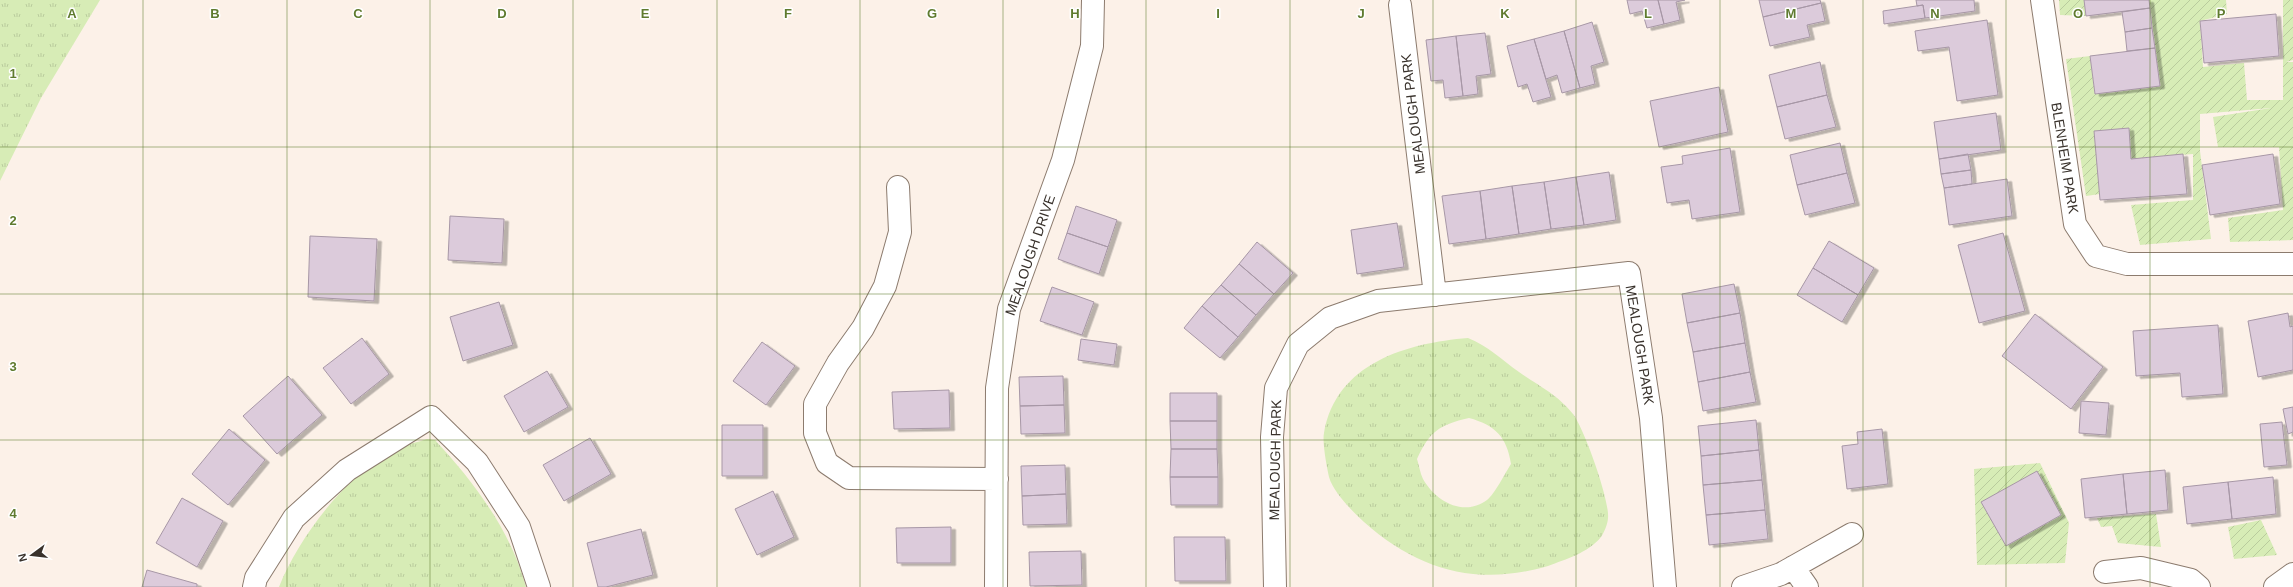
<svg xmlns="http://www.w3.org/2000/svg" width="2293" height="587" font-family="Helvetica,sans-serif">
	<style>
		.grass { fill: url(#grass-tufts); fill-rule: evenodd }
		.garden { fill: url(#garden-furrows) }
		.building { fill: #dccbdb; stroke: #a797a6; filter: url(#shadow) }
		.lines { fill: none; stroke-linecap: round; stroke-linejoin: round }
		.street-casing { stroke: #8c7b6e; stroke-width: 24 }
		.street { stroke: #fff; stroke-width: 22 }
		.grid { fill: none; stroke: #5f7b2f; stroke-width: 1; stroke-opacity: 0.55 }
		.labels { text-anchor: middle; stroke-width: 3; stroke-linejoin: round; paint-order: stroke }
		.street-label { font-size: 14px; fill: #39322c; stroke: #fff }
		.grid-label { font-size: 13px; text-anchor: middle; font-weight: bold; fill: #5f7b2f; stroke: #fff; stroke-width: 3; stroke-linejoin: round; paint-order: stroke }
	</style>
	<defs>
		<pattern id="grass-tufts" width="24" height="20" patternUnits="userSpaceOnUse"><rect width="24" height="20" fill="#d7ecb6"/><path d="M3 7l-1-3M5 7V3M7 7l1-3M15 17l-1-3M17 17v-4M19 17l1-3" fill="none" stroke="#b9cb9d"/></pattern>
		<pattern id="garden-furrows" width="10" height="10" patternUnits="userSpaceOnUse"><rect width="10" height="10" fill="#d7ecb6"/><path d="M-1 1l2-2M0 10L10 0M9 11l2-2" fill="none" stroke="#b9cb9d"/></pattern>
		<filter id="shadow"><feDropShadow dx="4.5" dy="2.5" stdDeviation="0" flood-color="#0004"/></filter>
	</defs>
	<rect width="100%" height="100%" fill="#fcf1e8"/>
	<!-- grass -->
	<path class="grass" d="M0,0h100l-59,98 -41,83z
		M1468,338c20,8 34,22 51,34 21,15 37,21 54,42 11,14 37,87 35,104 0,5 -4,15 -7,19 -13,16 -35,22 -53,29 -71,21 -130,4 -184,-44 -11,-10 -31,-30 -35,-45 -2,-9 -7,-35 -5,-44 12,-70 83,-90 144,-95zM1469,418c26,7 38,19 42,46 -6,9 -16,30 -24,36 -23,17 -51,2 -64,-21 -3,-6 -4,-14 -6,-20 13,-28 22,-34 52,-41z
		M427,439l8,1c39,42 76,91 91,147h-247c20,-51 73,-121 125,-141 7,-3 15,-4 23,-7z"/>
	<!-- garden -->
	<path class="garden" d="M2059,0h25l2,16 -26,-1z
		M2149,0h77l1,14 -27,7 3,46 41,-4 3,37h36v-100h10v60l-7,2h7v178l-63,2 -2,-24 55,-8 -4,-63h-61l-5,-30 58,-9 -71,6v37l11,88 -71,6 -9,-40 62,-5v-46l-62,5 -3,-31 -33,3 5,63 -14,2 -20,-137 24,-3 5,38 65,-8z
		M2040,463l29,60 -4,40 -88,2 -3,-96z
		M2156,514l5,33 -43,-4 -6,-17 -11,1 -4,-9z
		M2261,520l16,35 -43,4 -6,-32z"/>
	<!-- building -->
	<path class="building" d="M1627,0h31l6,24 -17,4 -5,-17 -12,3z
		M1658,0h27l-9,2 4,18 -16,4z
		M1759,0h61l1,3 -58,14z
		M1916,0h58l1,11 -50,7 -2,-13 -6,1z
		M2084,0h65l1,8 -64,8z
		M1821,3l4,18 -18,4 3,12 -40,9 -7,-29z
		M1923,5l2,13 -41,6 -1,-13z
		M2150,8l2,20 -27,4 -3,-20z
		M2276,14l3,42 -75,7 -4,-42z
		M1987,20l11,75 -41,6 -8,-54 -31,4 -3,-20z
		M1592,22l12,40 -13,4 4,18 -15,4 -16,-57z
		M2152,28l3,20 -28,3 -2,-19z
		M1564,31l16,57 -18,5 -5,-18 -11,4 -12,-40z
		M1485,33l6,41 -15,2 2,18 -15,2 -7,-60z
		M1456,36l7,60 -18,2 -2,-18 -12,1 -5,-41z
		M1534,39l17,58 -18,5 -6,-18 -9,3 -11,-41z
		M2155,48l5,38 -65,8 -5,-38z
		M1820,62l7,33 -50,12 -8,-32z
		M1719,87l9,45 -69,15 -9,-46z
		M1827,95l9,32 -51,12 -8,-32z
		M1996,113l5,37 -62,9 -5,-37z
		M2129,128l2,31 52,-5 4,40 -87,6 -6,-69z
		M1840,143l7,30 -50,12 -7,-30z
		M1730,148l10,64 -48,7 -3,-19 -22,3 -6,-36 22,-3 -1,-8z
		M1968,154l3,16 -30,4 -2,-15z
		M2273,154l7,50 -70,11 -8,-50z
		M1971,170l1,14 -28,4 -3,-14z
		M1609,172l7,48 -32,5 -8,-48z
		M1847,173l8,30 -50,12 -8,-30z
		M1576,177l8,48 -33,4 -7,-47z
		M2007,179l5,37 -63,9 -5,-37z
		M1544,182l7,47 -32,5 -7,-48z
		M1512,186l7,48 -33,5 -6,-48z
		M1480,191l6,48 -37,5 -7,-48z
		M1076,206l41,14 -9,27 -41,-14z
		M450,216l54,3 -2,44 -54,-3z
		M1397,223l7,44 -47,7 -6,-44z
		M1067,233l41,14 -9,27 -41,-15z
		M2003,233l22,78 -46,12 -21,-78z
		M310,236l67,3 -3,62 -66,-4z
		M1829,241l45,27 -16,27 -45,-27z
		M1257,242l36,31 -19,21 -35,-30z
		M1239,264l35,30 -18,21 -35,-30z
		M1813,268l45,27 -16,27 -45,-27z
		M1734,284l6,29 -53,10 -5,-29z
		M1221,285l35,30 -18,22 -36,-31z
		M1052,287l42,15 -12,33 -42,-14z
		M499,302l14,43 -50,16 -13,-44z
		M1202,306l36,31 -18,21 -36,-30z
		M1740,313l5,30 -52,9 -6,-29z
		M2288,313l2,14 3,-1v44l-35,7 -10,-56z
		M2035,314l68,53 -32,42 -69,-53z
		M2218,325l5,69 -41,3 -2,-24 -44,3 -3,-45z
		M362,338l27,36 -38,30 -28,-36z
		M1081,339l36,5 -3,21 -36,-5z
		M762,342l33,24 -29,39 -33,-24z
		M1745,343l5,29 -52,10 -5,-30z
		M547,371l21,36 -44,25 -20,-36z
		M1750,372l6,30 -53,9 -5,-29z
		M288,376l34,39 -45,39 -34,-38z
		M1063,376l1,29 -44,1 -1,-29z
		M949,390l1,38 -56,1 -2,-37z
		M1170,393h47v28h-47z
		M2081,401l28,2 -3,32 -27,-2z
		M1064,405l1,28 -44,1 -1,-28z
		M2293,407v25l-5,2 -5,-25z
		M1756,420l3,30 -58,6 -3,-30z
		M1170,421h47v28h-46z
		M2282,422l5,43 -23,2 -4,-43z
		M722,425h41v51h-41z
		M229,429l36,31 -37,45 -36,-31z
		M1882,429l6,55 -41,5 -5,-43 16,-2 -1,-12z
		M590,438l21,36 -47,27 -21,-36z
		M1171,449h46l1,28h-48z
		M1759,450l3,30 -59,5 -2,-29z
		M1065,465l1,29 -44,2 -1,-30z
		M2165,470l3,40 -41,4 -4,-40z
		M2037,471l24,44 -55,31 -25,-44z
		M2123,474l4,40 -42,4 -4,-39z
		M1170,477h48v28h-47z
		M2273,477l3,37 -44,5 -4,-37z
		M1762,480l3,30 -59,5 -3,-30z
		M2228,482l4,37 -45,5 -4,-37z
		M773,491l21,46 -37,18 -22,-46z
		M1066,494l1,30 -44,1 -1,-29z
		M182,498l41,23 -26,46 -41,-24z
		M1765,510l3,29 -59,6 -3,-30z
		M951,527v36h-54l-1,-35z
		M641,529l12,46 -47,12h-8l-11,-44z
		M1174,537h51l1,44h-51z
		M1081,551l1,34 -52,1 -1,-34z
		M147,570l50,14v3h-55z"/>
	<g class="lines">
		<!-- street casing -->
		<g class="street-casing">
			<path id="street" d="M2042,0l33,224 21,32 31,8h166
				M1400,5l35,290
				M898,187l2,45 -15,54 -22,42 -25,35 -23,41v29l12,30 22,15 148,1
				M1793,567l14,20
				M2105,572l36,-4 50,12 8,7
				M254,587l2,-9 38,-60 53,-48 84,-53 46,45 42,65 20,60
				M996,587l1,-199 12,-79 54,-149 29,-114 1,-46
				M1275,587l-3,-150 4,-49 22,-44 32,-26 48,-17 251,-28 22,145 14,169
				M1743,587l38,-13 71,-40
				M2275,587l18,-13"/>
		</g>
		<!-- street -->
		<use href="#street" class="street"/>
	</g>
	<!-- grid -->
	<path class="grid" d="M143,0v587M287,0v587M430,0v587M573,0v587M717,0v587M860,0v587M1003,0v587M1146,0v587M1290,0v587M1433,0v587M1576,0v587M1720,0v587M1863,0v587M2006,0v587M2150,0v587M0,147h2293M0,294h2293M0,440h2293"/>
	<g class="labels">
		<!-- street labels -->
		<g class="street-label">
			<text transform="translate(1413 114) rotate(-97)" y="5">MEALOUGH PARK</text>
			<text transform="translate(2065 158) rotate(81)" y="5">BLENHEIM PARK</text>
			<text transform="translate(1030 255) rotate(-71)" y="5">MEALOUGH DRIVE</text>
			<text transform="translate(1640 345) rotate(81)" y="5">MEALOUGH PARK</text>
			<text transform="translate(1275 460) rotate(-89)" y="5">MEALOUGH PARK</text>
		</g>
	</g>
	<g class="grid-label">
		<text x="72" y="18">A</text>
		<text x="215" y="18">B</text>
		<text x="358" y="18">C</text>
		<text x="502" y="18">D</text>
		<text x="645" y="18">E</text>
		<text x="788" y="18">F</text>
		<text x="932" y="18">G</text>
		<text x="1075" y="18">H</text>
		<text x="1218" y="18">I</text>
		<text x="1361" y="18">J</text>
		<text x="1505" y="18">K</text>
		<text x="1648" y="18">L</text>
		<text x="1791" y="18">M</text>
		<text x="1935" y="18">N</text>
		<text x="2078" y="18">O</text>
		<text x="2221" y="18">P</text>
		<text x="13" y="78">1</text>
		<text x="13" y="225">2</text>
		<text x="13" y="371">3</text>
		<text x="13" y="518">4</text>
	</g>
	<!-- north arrow -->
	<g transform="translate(32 555) rotate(255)" stroke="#ffffff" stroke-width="3" paint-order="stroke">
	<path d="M0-3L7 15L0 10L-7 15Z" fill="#39322c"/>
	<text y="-6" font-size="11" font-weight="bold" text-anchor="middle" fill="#39322c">N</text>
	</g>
</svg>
